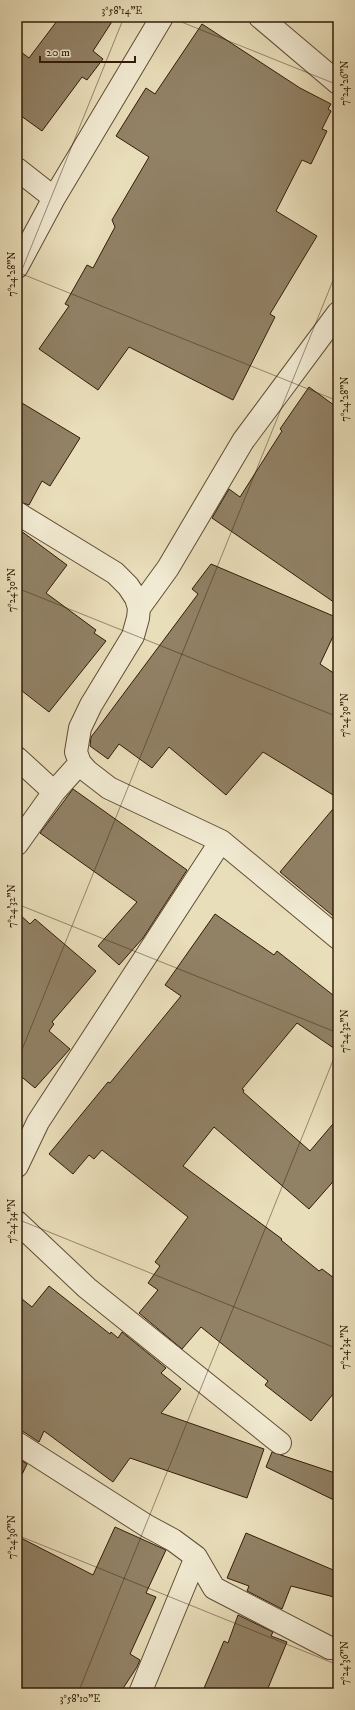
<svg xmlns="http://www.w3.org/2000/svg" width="355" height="1710" font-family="'IM FELL DW Pica',serif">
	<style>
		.building { fill: #918165; stroke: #321c08 }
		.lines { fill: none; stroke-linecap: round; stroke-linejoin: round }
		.street-casing { stroke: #604c34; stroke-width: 24 }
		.street { stroke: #f1ead2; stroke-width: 22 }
		.ticks { fill: none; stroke: #321c08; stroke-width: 1; stroke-opacity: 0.45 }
		.neatline { fill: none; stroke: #321c08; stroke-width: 1.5 }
		.ticks-label { font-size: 10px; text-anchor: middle; fill: #321c08 }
	</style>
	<rect width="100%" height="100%" fill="#e9deba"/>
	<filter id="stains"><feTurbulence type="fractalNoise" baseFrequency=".005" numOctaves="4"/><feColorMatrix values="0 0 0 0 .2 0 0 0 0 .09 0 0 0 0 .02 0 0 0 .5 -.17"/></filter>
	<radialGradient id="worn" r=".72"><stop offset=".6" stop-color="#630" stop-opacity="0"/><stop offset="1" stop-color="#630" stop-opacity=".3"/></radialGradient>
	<!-- building -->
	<path class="building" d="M60,17h55l-22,34 10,8 -16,21 -5,-3 -40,54 -25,-18v-64l12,9z
		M202,24l98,64 31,16 -3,5 3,2 -9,18 5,2 -16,33 -9,-4 -26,51 41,25 -47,78 5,3 -42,83 -104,-53 -31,43 -59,-41 30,-43 -4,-2 22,-39 6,3 22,-41 -3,-7 37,-63 -33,-21 30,-48 9,6z
		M309,387l29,21v197l-126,-87 17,-29 11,8 42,-66 -2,-2z
		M17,400l63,38 -30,48 -8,-5 -13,24 -12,-4z
		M17,528l50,37 -21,28 50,37 -2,3 12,8 -57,71 -32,-25z
		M211,564l127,54v8l-18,38 18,12v122l-75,-46 -37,43 -57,-48 -17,21 -33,-24 -11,15 -18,-13 1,-9 7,-9 100,-134 -6,-5z
		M73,789l114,81 -44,68 -24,27 -21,-19 39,-44 -97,-69z
		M338,803v117l-58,-48z
		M17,912l13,12 5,-5 61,52 -44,51 2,2 -5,7 21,18 -35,39 -18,-15z
		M215,914l59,41 3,-4 61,48v52l-41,-28 -55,66 2,1 -1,2 67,59 28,-33v58l-29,33 -95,-82 -31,39 99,73 -1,1 38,31 3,-2 16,12v107l-27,33 -46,-36 3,-4 -67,-54 -19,22 -43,-36 19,-23 -10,-7 12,-17 -5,-4 33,-45 -86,-67 -8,9 -5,-4 -16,19 -24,-20 59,-72 2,1 71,-87 -16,-11z
		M49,1286l61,48 1,-2 7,6 4,-6 44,36 -5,5 20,16 -20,24 103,36 -17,49 -117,-40 -17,24 -69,-51 -5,11 -15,-10 -7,-1v-136l15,12z
		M272,1452l66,22v28l-72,-35z
		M17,1458l10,6 -10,21z
		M115,1527l51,23 -20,43 10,4 -26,57 10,6 -3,7 -17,26h-103v-157l76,39z
		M246,1533l92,39v26l-47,-12 -9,23 -35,-18 2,-5 -22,-8z
		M238,1615l35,17 -2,4 16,6 -21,51h-64l22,-52 4,2z"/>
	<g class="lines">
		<!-- street casing -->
		<g class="street-casing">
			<path id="street" d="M260,17l78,66
				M17,169l37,29
				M17,267l37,-69 108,-181
				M17,513l98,60 13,13 8,12 3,10 -1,10 -5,18 -42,69 -11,23 -4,24 4,11 7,8 22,17 112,53 117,97
				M139,608l29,-40 75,-127 95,-128
				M17,758l37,34
				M17,844l37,-52 26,-29
				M17,1166l21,-44 183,-281
				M17,1222l70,66 193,155
				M17,1443l130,83 26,14 23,17 18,31 116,60h8
				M140,1693l56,-136"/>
		</g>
		<!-- street -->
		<use href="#street" class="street"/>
	</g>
	<!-- ticks -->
	<path class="ticks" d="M169,17l169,68M17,272l321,129M17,282l107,-265M17,588l321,129M17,904l321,129M17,1062l321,-794M17,1219l321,130M17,1535l321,130M78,1693l260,-645"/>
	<!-- margin -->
	<rect width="355" height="1710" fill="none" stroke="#e9deba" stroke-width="44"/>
	<!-- scale -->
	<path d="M40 56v6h95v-6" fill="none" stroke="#321c08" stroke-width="2"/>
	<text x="46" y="56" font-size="12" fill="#321c08" stroke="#f1ead2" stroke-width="3" paint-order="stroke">20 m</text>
	<rect x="22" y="22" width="311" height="1666" class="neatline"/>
	<g class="ticks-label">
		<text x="122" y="14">3°58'14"E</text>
		<text transform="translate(344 83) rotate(-90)" y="4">7°24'26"N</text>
		<text transform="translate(11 274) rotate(-90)" y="4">7°24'28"N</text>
		<text transform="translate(344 399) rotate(-90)" y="4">7°24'28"N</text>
		<text transform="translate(11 590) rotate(-90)" y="4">7°24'30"N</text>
		<text transform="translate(344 715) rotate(-90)" y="4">7°24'30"N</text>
		<text transform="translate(11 906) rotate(-90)" y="4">7°24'32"N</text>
		<text transform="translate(344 1031) rotate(-90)" y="4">7°24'32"N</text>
		<text transform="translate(11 1221) rotate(-90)" y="4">7°24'34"N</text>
		<text transform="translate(344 1347) rotate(-90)" y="4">7°24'34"N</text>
		<text transform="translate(11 1537) rotate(-90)" y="4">7°24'36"N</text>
		<text transform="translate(344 1663) rotate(-90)" y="4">7°24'36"N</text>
		<text x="80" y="1702">3°58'10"E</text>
	</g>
	<rect width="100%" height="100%" filter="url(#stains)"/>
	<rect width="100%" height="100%" fill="url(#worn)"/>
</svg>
